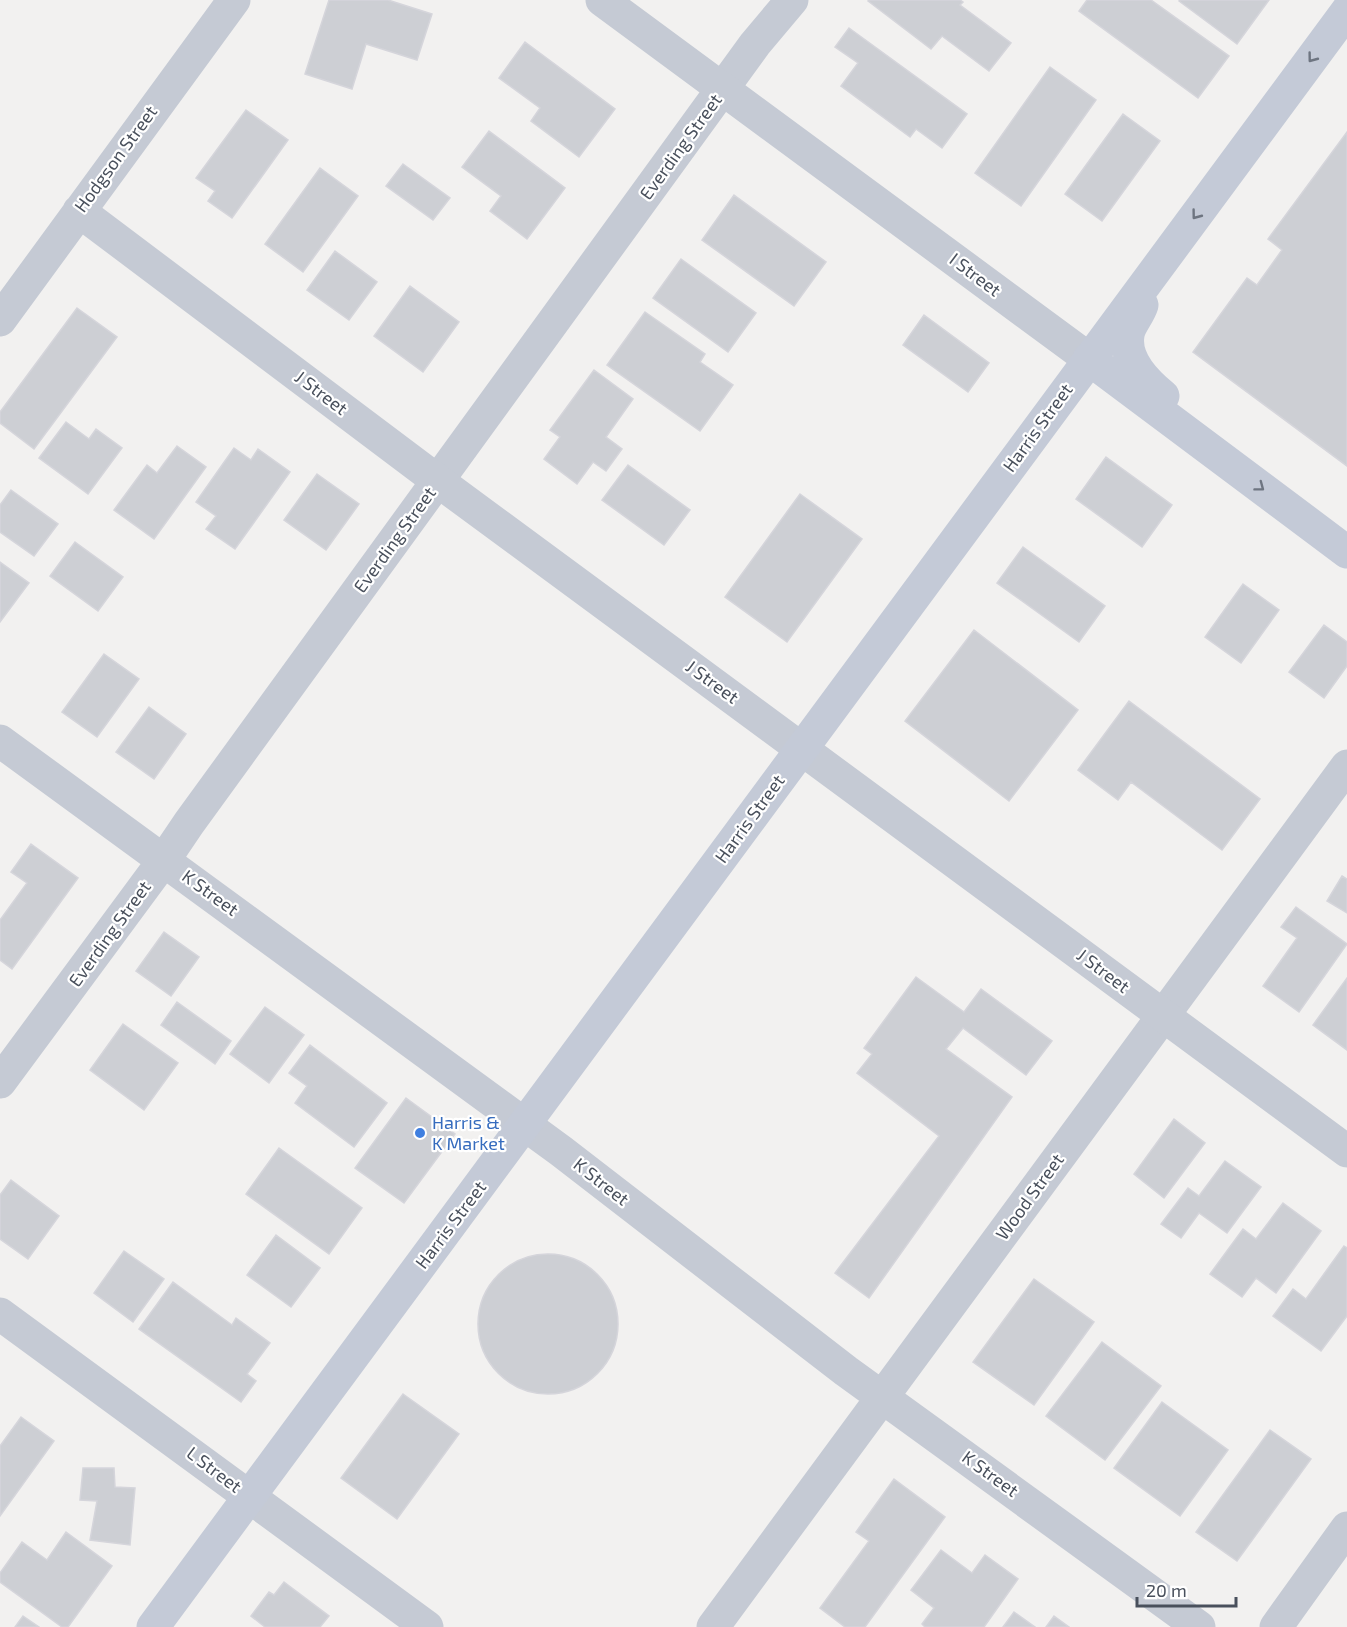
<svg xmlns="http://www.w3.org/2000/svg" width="1347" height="1627" font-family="'Exo 2',sans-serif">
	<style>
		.building { fill: #cdcfd4; stroke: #d5d5db; stroke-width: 1.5 }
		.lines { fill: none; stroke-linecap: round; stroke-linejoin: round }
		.minor { stroke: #c5cad4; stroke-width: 33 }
		.tertiary { stroke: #c5cad4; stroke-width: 33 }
		.secondary { stroke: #c4cad7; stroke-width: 33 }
		.oneway { stroke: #6e7581 }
		.shop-dot { fill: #3f7fe0; stroke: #fff; stroke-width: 2 }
		.labels { text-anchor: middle; stroke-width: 4.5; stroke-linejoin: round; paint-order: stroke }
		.street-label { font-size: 18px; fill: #49505c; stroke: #fff }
		.shop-label { font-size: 18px; fill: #366cbe; stroke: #fff; text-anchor: start }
	</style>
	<rect width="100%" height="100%" fill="#f2f1f0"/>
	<!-- building -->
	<path class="building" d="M329,0h59l44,14 -15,46 -51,-16 -14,45 -47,-15z
		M869,0h91l3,2 -3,3 51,38 -22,28 -47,-35 -11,13 -63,-48z
		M1087,0h64l78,56 -31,42 -119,-87z
		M1180,0h89l-32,44 -58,-43z
		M849,28l118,86 -25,34 -26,-19 -6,8 -69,-51 17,-23 -23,-16z
		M525,42l90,67 -36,48 -48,-36 9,-13 -41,-30z
		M1050,67l46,33 -75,106 -46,-33z
		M246,110l42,30 -56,78 -24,-17 7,-10 -19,-13z
		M1123,114l37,27 -58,80 -37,-27z
		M489,131l76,57 -38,51 -37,-28 11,-15 -39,-29z
		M1347,132v334l-154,-114 54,-74 10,7 25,-35 -14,-11z
		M403,164l47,34 -17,22 -47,-34z
		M320,168l38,28 -55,76 -38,-28z
		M734,195l92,67 -32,44 -92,-66z
		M335,251l42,31 -28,38 -42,-30z
		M681,259l75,54 -28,39 -75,-54z
		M410,286l49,36 -36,50 -49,-36z
		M77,308l40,29 -83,112 -34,-26v-11z
		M645,312l60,42 -5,8 33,23 -33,46 -93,-66z
		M924,315l65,48 -21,29 -65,-47z
		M594,370l39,29 -27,38 16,12 -16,22 -13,-9 -16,22 -33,-25 16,-22 -10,-7z
		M66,422l23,17 7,-10 26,19 -34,46 -49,-36z
		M177,446l29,21 -52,72 -40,-29 33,-45 10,8z
		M234,448l17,12 7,-11 32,23 -55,77 -29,-20 10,-13 -20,-14z
		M1106,457l66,48 -30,42 -66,-48z
		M628,465l62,45 -26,35 -62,-45z
		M317,474l42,30 -33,46 -42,-30z
		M11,490l47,34 -24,32 -34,-24v-27z
		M800,494l62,45 -75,103 -62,-45z
		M75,542l48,35 -25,34 -48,-35z
		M1023,547l82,59 -26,36 -82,-59z
		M0,562l29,21 -29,39z
		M1243,584l36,26 -38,53 -36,-26z
		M1324,625l23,17v24l-23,32 -35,-26z
		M974,630l104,80 -69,91 -104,-80z
		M104,654l35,25 -42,58 -35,-25z
		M1129,701l131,98 -38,51 -91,-68 -13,18 -40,-30z
		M149,707l37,27 -32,45 -38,-27z
		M31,844l47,34 -66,91 -12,-9v-40l27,-37 -16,-11z
		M1342,876l5,3v34l-20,-12z
		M1296,907l51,37 -48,68 -36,-26 34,-48 -16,-11z
		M164,932l35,25 -28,39 -35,-25z
		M916,977l48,35 17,-23 71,52 -26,34 -63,-47 -17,21 66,48 -143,201 -34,-25 104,-137 -82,-63 15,-19 -8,-6z
		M1347,978v72l-34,-25z
		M177,1002l54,39 -16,23 -54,-39z
		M265,1007l39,28 -35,48 -39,-29z
		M123,1024l55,39 -34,47 -54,-40z
		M310,1045l77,58 -33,44 -59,-44 12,-17 -18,-13z
		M406,1098l49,36 -51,69 -49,-35z
		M1174,1119l31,24 -41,55 -30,-24z
		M279,1148l83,60 -33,46 -83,-60z
		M1225,1161l36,26 -34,46 -28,-20 -18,25 -20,-14 27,-36 11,8z
		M11,1180l48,36 -31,43 -28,-20v-44z
		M1283,1203l38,28 -45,62 -20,-15 -14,19 -32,-23 33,-45 13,10z
		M276,1235l44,33 -29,39 -44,-32z
		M1344,1246l3,2v68l-26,35 -48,-35 20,-27 13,10z
		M124,1251l40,28 -31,43 -39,-29z
		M478 1324a70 70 0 1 1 140 0a70 70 0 1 1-140 0Z
		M1034,1279l60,43 -60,83 -61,-43z
		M173,1282l59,43 4,-7 34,25 -23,31 9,7 -15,21 -102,-73z
		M1102,1342l59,44 -56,74 -59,-44z
		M403,1394l56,40 -62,85 -56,-41z
		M1162,1402l66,48 -48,66 -66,-48z
		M21,1417l33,24 -54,75v-70z
		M1270,1430l41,29 -74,102 -41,-29z
		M83,1468h31l1,19 20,1 -5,57 -40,-5 7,-39 -17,-1z
		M894,1479l51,38 -80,110h-20l-25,-19 49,-67 -13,-9z
		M66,1532l46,34 -44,61h-6l-62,-45v-9l22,-31 25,18z
		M941,1550l31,23 13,-18 33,24 -34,48h-59l-3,-3 12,-16 -23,-18z
		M284,1582l45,34 -9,11h-55l-14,-11 18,-24 5,3z
		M1014,1612l21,15h-32z
		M23,1616l16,11h-24z
		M1054,1616l15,11h-23z"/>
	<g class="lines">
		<!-- minor -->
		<path class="minor" d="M0,741l561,410 285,220 353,256
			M0,1082l164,-222 25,-37 566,-779 37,-44
			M0,1314l427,313
			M713,1627l634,-861
			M1276,1627l71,-99"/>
		<!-- tertiary -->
		<path class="tertiary" d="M602,0l487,359
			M79,211l359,270 909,670
			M0,320l234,-320"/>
		<!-- secondary -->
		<path class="secondary" d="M1142,305c-3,10 -13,20 -14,30 -4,25 18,47 35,61
			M1089,359l258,193
			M153,1627l1194,-1616"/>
	</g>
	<!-- one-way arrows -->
	<defs><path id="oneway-chevron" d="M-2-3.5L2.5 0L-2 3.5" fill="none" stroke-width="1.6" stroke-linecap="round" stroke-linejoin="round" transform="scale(1.5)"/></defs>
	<g class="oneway">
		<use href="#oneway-chevron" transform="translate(1312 58) rotate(127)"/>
		<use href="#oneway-chevron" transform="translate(1196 215) rotate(127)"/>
		<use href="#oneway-chevron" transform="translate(1260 487) rotate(37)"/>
	</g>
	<!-- markers -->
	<circle class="shop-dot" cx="420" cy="1133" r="6"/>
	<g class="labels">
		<!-- street labels -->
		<g class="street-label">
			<text transform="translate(681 147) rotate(-54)" y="6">Everding Street</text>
			<text transform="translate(116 159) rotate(-54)" y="6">Hodgson Street</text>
			<text transform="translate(975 275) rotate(37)" y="6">I Street</text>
			<text transform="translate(321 393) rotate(37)" y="6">J Street</text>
			<text transform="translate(1038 428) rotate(-54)" y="6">Harris Street</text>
			<text transform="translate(395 540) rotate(-54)" y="6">Everding Street</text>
			<text transform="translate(712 682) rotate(36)" y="6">J Street</text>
			<text transform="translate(750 819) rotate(-54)" y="6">Harris Street</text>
			<text transform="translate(210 893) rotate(36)" y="6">K Street</text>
			<text transform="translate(110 934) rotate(-54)" y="6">Everding Street</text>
			<text transform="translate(1103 971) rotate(37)" y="6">J Street</text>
			<text transform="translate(601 1182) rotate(38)" y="6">K Street</text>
			<text transform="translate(1030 1197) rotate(-54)" y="6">Wood Street</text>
			<text transform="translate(451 1225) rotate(-53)" y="6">Harris Street</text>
			<text transform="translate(214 1470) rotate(37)" y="6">L Street</text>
			<text transform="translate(990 1474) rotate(36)" y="6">K Street</text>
		</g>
		<!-- shop labels -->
		<g class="shop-label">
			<text x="432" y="1129">Harris &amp;<tspan x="432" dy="21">K Market</tspan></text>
		</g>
	</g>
	<!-- scale -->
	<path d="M1137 1597v9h99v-9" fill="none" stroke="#49505c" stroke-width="3"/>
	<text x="1146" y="1597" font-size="18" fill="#49505c" stroke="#ffffff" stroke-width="4.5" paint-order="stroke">20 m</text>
</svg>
